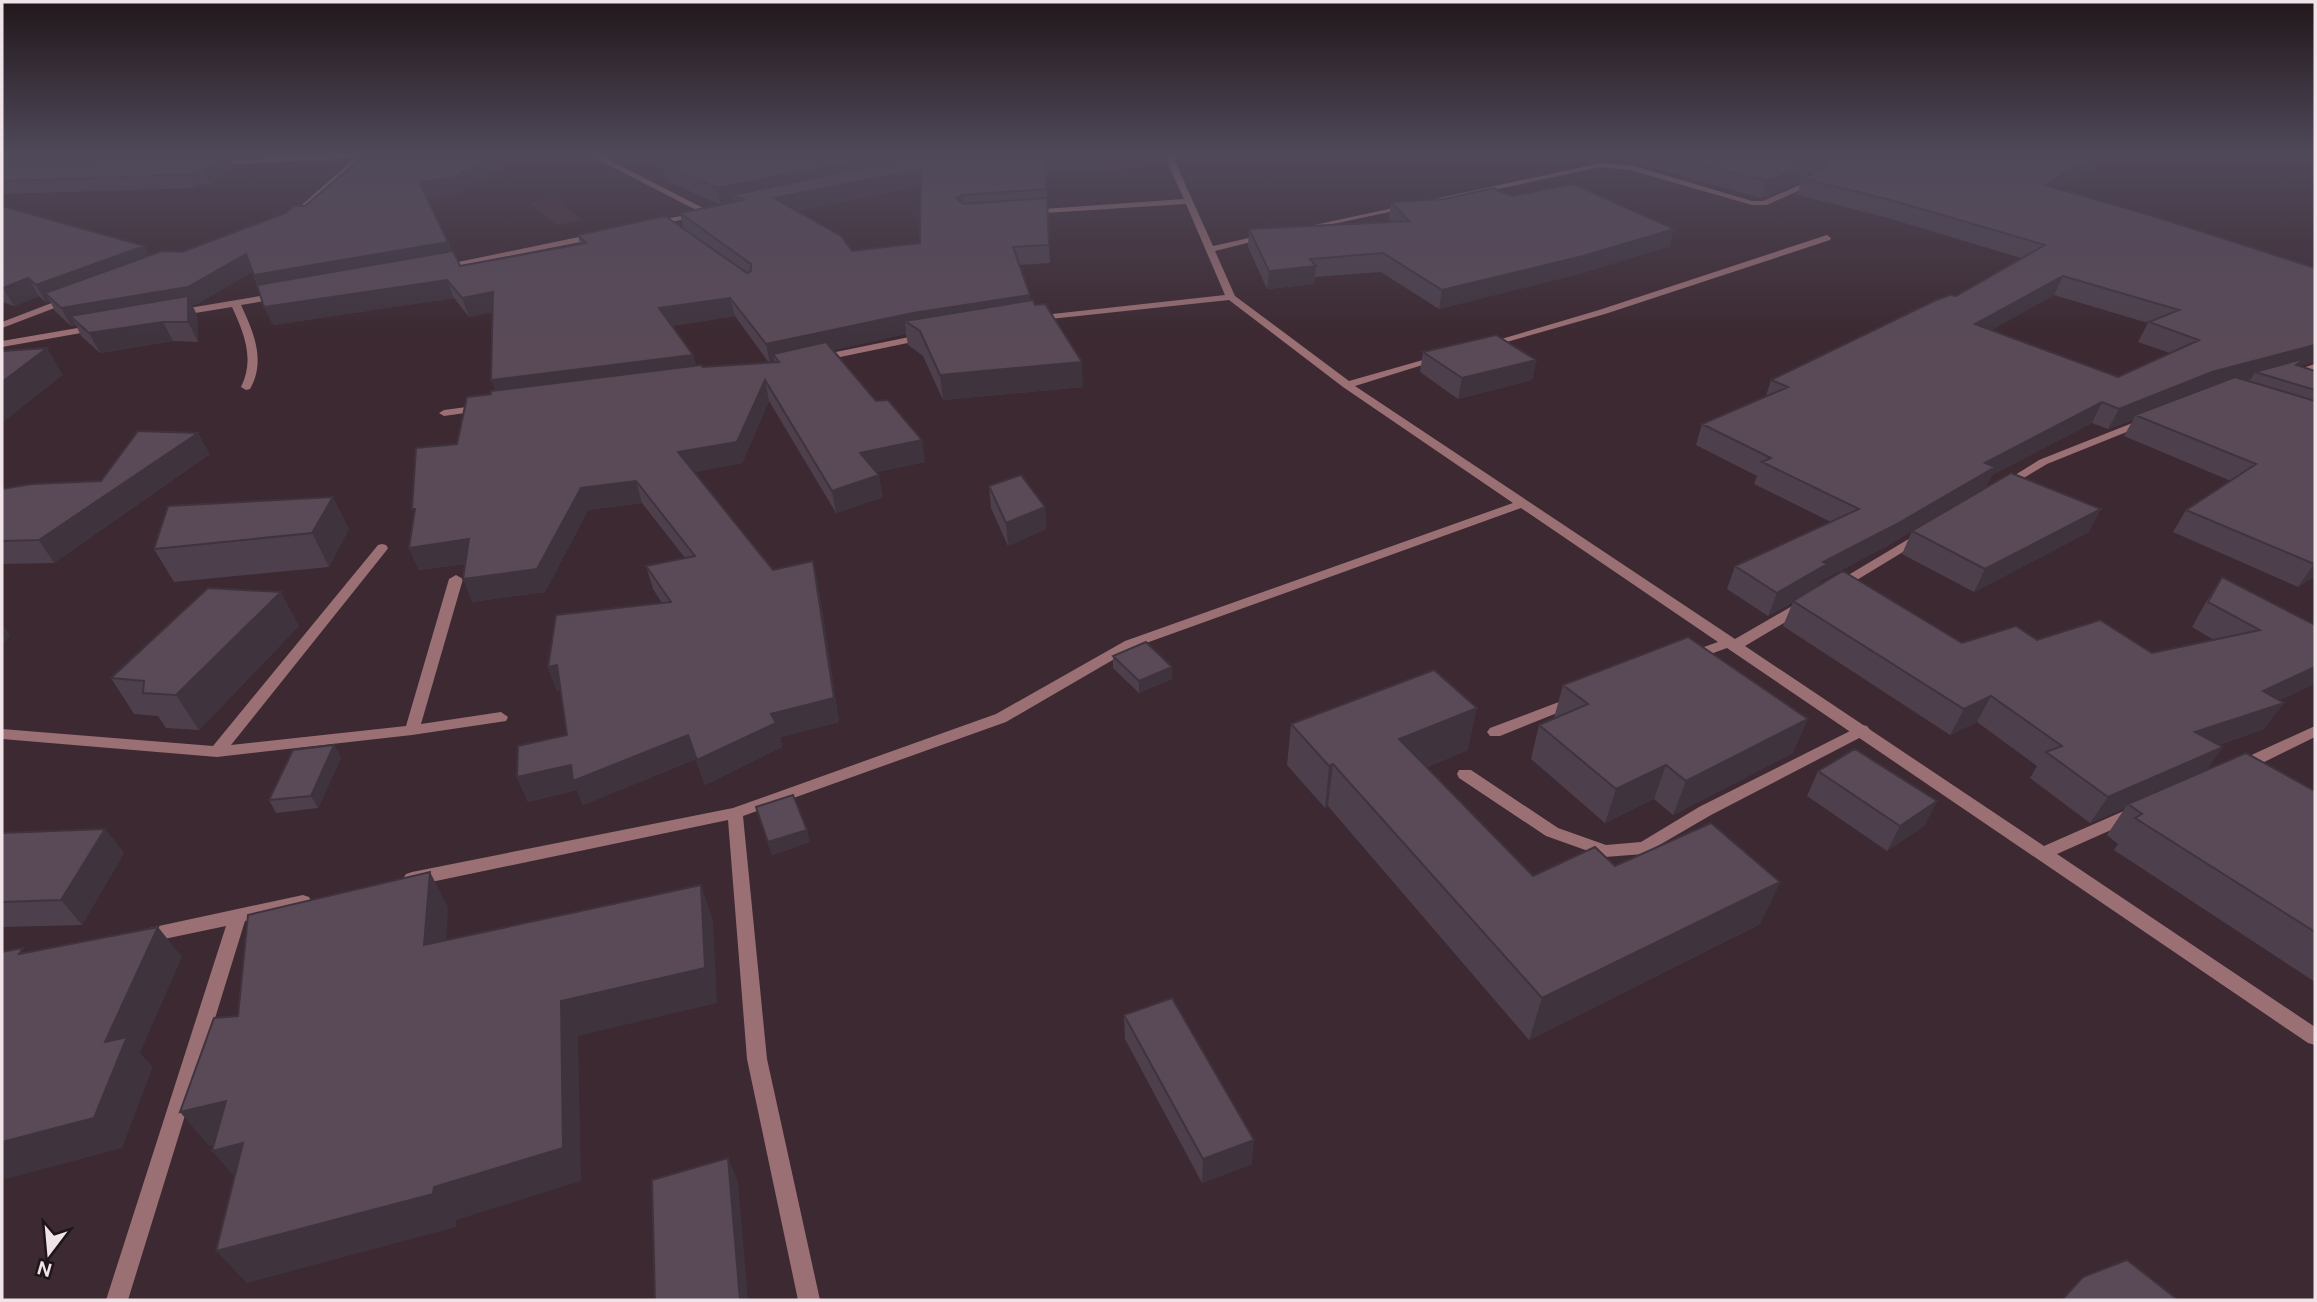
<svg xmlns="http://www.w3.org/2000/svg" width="2317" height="1302" font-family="'DM Sans',sans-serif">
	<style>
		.built { fill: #4a313c }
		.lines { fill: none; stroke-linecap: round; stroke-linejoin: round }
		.lane { fill: #9b7074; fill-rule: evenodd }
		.street { fill: #9b7074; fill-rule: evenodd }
		.wall { fill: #4d404c; fill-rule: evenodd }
		.shaded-wall { fill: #3f343e }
		.building { fill: #5a4a58; stroke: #3f343e; stroke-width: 2; fill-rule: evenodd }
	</style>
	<rect width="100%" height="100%" fill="#3c2931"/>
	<!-- built -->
	<path class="built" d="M554,197l28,23 -25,5 -27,-22z"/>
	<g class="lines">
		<!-- lane -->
		<path class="lane" d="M1862,725l5,1 3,4 -3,4 -156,81 -67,39 -39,3 -59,-21 -87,-58 -2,-4 2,-4h12l87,58 48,17 35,-3 58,-35z"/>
		<!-- street -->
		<path class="street" d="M323,155h43l-68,60h-3v-4l60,-53 -138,7 -4,-2 4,-2z
			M589,155h10l114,58 -61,13v-4l48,-10z
			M1164,155h8l41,91 54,-12 4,3 -56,14 20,45 114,85 88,-25 5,3 -87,27 380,253 64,-37h10l2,3 -2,3 -64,38 299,200 82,-36h12l2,4 -2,4 -81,36 258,173v18l-7,-2 -581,-395 -30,11h-10l-2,-3 2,-3 31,-11 -197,-134 -386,139 -129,75 -263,94 24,243 53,241h-22l-51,-241 -19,-239 -316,66 -6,-2 -3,-5 3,-5 6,-2 321,-64 263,-94 129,-73 388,-138 -170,-116 -114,-87 -198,21 -2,-2 5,-3 191,-21 -39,-91 -157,10 -4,-2 4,-2 155,-11z
			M1601,163l33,3 118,35h11l46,-20 -25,-10v-4h6l30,14 -53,24h-15l-122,-35 -29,-3 -301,64 -4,-2z
			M598,233l3,1v4l-158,31 -4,-3z
			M1827,235l4,3 -1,2 -225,74 -116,33 -8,-2 118,-35z
			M278,293l5,3 -2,2 -40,7c13,28 25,56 9,84l-4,1 -5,-3c14,-28 3,-54 -9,-80l-55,9 -5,-3 5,-3z
			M70,296l5,3 -2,2 -71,27v-6z
			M95,325l5,3 -2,2 -96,17v-6z
			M924,334l3,1v4l-106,22 -5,-3 5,-3z
			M2315,364v6l-24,6 -5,-3z
			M482,405l4,1v4l-42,6 -5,-3 5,-3z
			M2145,418l5,3 -1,2 -102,41 -38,23h-8l-2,-2 40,-25z
			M1922,531l6,4 -2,3 -84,51 -5,1 -7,-4z
			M382,544l4,1 2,3 -2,3 -155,194 175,-19 43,-147 7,-4 7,4 -42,145 80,-12 7,5 -2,4 -94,14 -195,22 -215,-18v-10l211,17 165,-201z
			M1572,697l5,2 2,3 -2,3 -77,31h-10l-3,-4 3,-4z
			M2315,726v11l-69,34h-12l-2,-4 2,-4z
			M303,895l6,2 3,5 -3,5 -64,14 -117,379h-22l120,-374 -81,17 -6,-2 -3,-5 3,-5 6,-2z"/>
	</g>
	<!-- wall -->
	<path class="wall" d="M2,155h251l-1,1 -21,1 4,10 -25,17h-9l-6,4 -193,6z
		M365,155h163l-71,39 -31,4 22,44 4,10 8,14 120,-22 -2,-9 106,-5 -4,-17 41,-8 -54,-24 -4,-16 38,-10h461v3h-6v8l-110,8 4,89 -31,2 11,36 5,4 48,82 -140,13 -20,-44 -15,-11 -2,-11 -73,16 92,112 -49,10 7,25 -47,16 -67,-112 -27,62 -48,9 79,98 40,-9 5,23 21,138 -59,15 2,10 -77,38 -9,-26 -113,46 -6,-15 -49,12 -11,-25 50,-42 -7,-45 -3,1 -9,-24 114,-64 -9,-14 -7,-23 39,-8 -43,-55 -54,7 -43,82 -73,10 -7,-38 -46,6 -10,-22 48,-104 34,-50 4,-3 -3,-79 -23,5 -15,-19 -181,27 -21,-53 -55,32 -5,1 5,10 1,27 -25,-1 -73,12 -19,-17 -5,-11 -5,1 -16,-15 -5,-10 -4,2 -7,-7 -25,10 -12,-4v-96l142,40 5,10 33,-4 123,-46zM921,186l-1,57 -68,8 -55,-40zM735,316l34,47 -66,4 -7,-1 -3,-11 -21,-29z
		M1209,155h66l-47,11z
		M1606,155h496l-5,11 -38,23 242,177 14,5v205l-17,11 -125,-55 13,-22 45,-29 -107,-45 9,-16 -25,9 -16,-6 -100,52 -7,13 104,44 -115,60 -72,-38 10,-23 -25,15 -67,35 -2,5 144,57 75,-3 115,13 62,-13 -22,-13 14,-25 16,-25 93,48 -51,104 -46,16 -11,25 108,21v191l-201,-132 4,-6 -11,-9 18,-27 -35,15 -60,-45 7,-12 -60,-44 -27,13 -167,-109 10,-24 -25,14 -41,-27 8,-23 96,-44 -77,-38 3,-8 -61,-31 6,-21 64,-28 5,-16 185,-84 65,-38 -133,-40 -91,-23 4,-13 -40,16zM1806,171l7,3 -9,4zM2054,295l94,28 -10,19 32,11 -52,24 -127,-47z
		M1512,196l158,50 -91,28 -140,35 -58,-37 -66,5 -1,7 -47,5 -19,-42 1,-18 143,-7 -3,-3 2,-17z
		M1423,352l113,8 -4,20 -74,19 -38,-27z
		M210,454l-156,109 -52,1v-75l99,-8z
		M989,486l56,21 1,22 -38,17 -17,-38z
		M349,529l-20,38 -155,15 -20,-33z
		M299,626l-100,104 -33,-2 -8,-12 -24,-2 -23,-36z
		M1113,656l59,23 -33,14 -26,-25z
		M1563,685l230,68 -120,62 -19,-16 -49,24 -74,-64 8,-34 16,-6 -1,-1z
		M1291,724l177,26 -41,17 106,109 82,-10 165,16 -20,42 -231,116 -201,-234 -3,2 -38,-43z
		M334,745l7,13 -23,50 -42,5 -7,-13z
		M1818,771l119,30 -13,25 -37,25 -80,-55z
		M756,807l54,35 -38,13z
		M105,829l19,24 -42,72 -80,2v-94z
		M1124,1015l128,149 -50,19 -77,-144z"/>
	<!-- shaded-wall -->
	<path class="shaded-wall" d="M229,155h1l5,12 -25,17 -6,-13z
		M495,155h33l-71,39 -32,4 -6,-16z
		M884,155h79l-230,40 1,7 -13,3 -4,-17z
		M1092,155h70v3h-6v8l-110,8 1,32 -2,-48z
		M1228,155h47l-47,11z
		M2095,155h7l-5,11 -59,36 7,-17z
		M1808,165l-5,14 -1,-1 -1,4 -40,16 5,-17z
		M921,169l2,16 -145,30 -4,-17z
		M195,171l6,13 -6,4 -7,-13z
		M962,195l2,16 -8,-13z
		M1674,229l-4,17 -91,28 -140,35 3,-19z
		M448,242l6,17 -193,34 -7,-18z
		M144,246l9,17 -108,30 5,8 -4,2 -10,-18z
		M246,254l8,17 -57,33 -5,1 5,10 1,27 -10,-20 -118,-6 6,9 -5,1 -10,-18z
		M1316,266l-2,18 -47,5 2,-18z
		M2063,276l-9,19 -87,49 8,-20z
		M28,278l11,18 -25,10 -11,-18z
		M447,280l7,18 -181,27 -9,-18z
		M493,292l6,19 -30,6 -7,-19z
		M1030,295l1,18 -126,8 1,13 -127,28 -6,-8 2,9 -5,1 -4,-20 147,-31z
		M730,298l5,18 -71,11 -5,-19z
		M163,322l10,19 -73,12 -11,-20z
		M2315,345v17l-14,4 -8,13 -38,-7 -4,7 -51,14 -65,22 -2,5 -25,9 11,-20 93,-37z
		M47,348l16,27 -61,48v-41z
		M693,355l5,20 -199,25 -8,-20z
		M1536,360l-4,20 -74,19 4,-21z
		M1082,362l1,25 -140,13 -3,-25z
		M765,380l4,21 -27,62 -58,11 -6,-22z
		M2102,402l-10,21 -100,52 -7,14 -98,57 -67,35 -2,6 -50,29 9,-23 46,-31 162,-99z
		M198,433l12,21 -156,109 -15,-23z
		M922,440l3,22 -61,12 -4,-21z
		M879,475l4,22 -47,16 -4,-22z
		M636,481l6,22 -54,7 -43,82 -73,10 -9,-23 118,-91z
		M333,497l16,32 -20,38 -17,-34z
		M1045,507l1,22 -38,17 -2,-23z
		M2101,509l-12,23 -115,60 11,-23z
		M469,539l10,23 -60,8 -10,-22z
		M813,561l5,23 21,138 -59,15 2,10 -77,38 -8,-25 74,-46z
		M2315,563v13l-17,11 16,-23z
		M281,592l18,34 -100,104 -23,-35z
		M2,624l8,11 -8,11z
		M557,665l9,24 -9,2 -9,-24z
		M1172,667v12l-33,14v-12z
		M2315,667v17l-65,30 34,-11 -20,26 -87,29 18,-26 68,-41z
		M1991,696l-14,26 -27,13 14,-26z
		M1477,708l-9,42 -76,31 7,-42z
		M1808,719l-15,34 -120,62 13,-34z
		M688,735l8,24 -113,46 -6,-15 -49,12 -11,-25z
		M334,745l7,13 -23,50 -7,-12z
		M2223,747l-19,27 -76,30 -3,4 -35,15 18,-26z
		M1333,764l-5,42 -3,2 4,-42z
		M1666,765l-12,34 -49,24 11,-34z
		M1937,801l-13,25 -37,25 13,-25z
		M105,829l19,24 -42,72 -21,-25z
		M807,830l3,12 -38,13 -4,-13z
		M430,872l18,35 -4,73 -20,-35z
		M1780,882l-20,42 -231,116 13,-42z
		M701,885l12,35 4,83 -139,33 3,145 -125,39v7l-209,56 -31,-32 345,-250z
		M158,927l24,30 -42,96 13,14 -31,81 -120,32v-38l103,-100z
		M226,1101l28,34 -45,11 -29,-34z
		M1254,1140l-2,24 -50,19 1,-24z
		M243,1143l-2,41 -29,-33z
		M728,1158l10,24 10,118h-8z"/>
	<!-- building -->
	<path class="building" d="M215,155h14l-25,16h-9l-7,4 -186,6v-15z
		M365,155h130l-44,23 -32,4 29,60 -194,33 -8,-21 -58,33 -127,21 -16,-15 117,-42 20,1 104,-39 8,-7h11z
		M701,155h183l-167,33 -54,-23z
		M926,155h166l-47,3 1,31 -84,6 -6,3 7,6 84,-6 2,47 -36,2 17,48 -117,18 -147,31 -36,-46 -71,10 34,47 -202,25 2,-88 -31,6 -15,-18 -183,27 -7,-22 196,-34 7,15 126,-23 -8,-8 87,-19 82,57 4,-2v-7l-71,-51 64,-13 -11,-5zM921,169l-1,74 -68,8 -11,-15 -67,-38z
		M1668,155h109l31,10 -42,16z
		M1810,155h285l-50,30 111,32 159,51v77l-103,27 -93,37 -17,-7 -117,61 10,4 -98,57 -74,38 4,2 -50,29 -42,-27 124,-57 -97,-47 9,-4 -69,-34 86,-37 -17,-7 165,-80 14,-5 6,1 89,-51 -151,-44 -92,-23 23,-9v-9zM2063,276l116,34 -30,12 50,18 -81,37 -143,-53z
		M1573,184l101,45 -91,27 -141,34 -59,-37 -73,6 6,7 -47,5 -20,-42 160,-8 -18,-19 54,-3 48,-11 19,8z
		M2,206l142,40 -108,39 -8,-7 -25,10h-1z
		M188,296v26h-25l-74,11 -19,-17z
		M1033,300l2,5 10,-1 37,58 -142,13 -20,-44 -15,-10z
		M1496,335l40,25 -74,18 -39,-26z
		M826,342l50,59 12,-1 34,40 -62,13 19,22 -47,16 -67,-111 -28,62 -59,10 95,118 40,-9 21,137 -63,16 5,9 -79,37 -9,-25 -115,46 -2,-16 -54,12 1,-31 49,-11 -10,-70 -9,2 8,-52 115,-13 -25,-36 49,-10 -59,-75 -55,7 -44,81 -74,10 6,-40 -60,9 6,-39h-3l4,-61 41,-4 10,-47 24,-3v-3l210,-26 2,2 76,-5 -6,-8z
		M47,348l-45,34v-31z
		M2306,358l-10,7 19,6v19l-60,-18z
		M2235,377l80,24v162l-1,1 -128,-54 70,-46 -121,-49z
		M138,431l60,2 -159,107 -37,1v-52l30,-5 69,-3z
		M2011,473l90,36 -116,60 -73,-38z
		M1021,475l24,32 -39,16 -17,-37z
		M333,497l-21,36 -158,16 14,-43z
		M1843,571l119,72 54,-17 21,14 63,-20 52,33 108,-23 -52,-28 14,-25 93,48v42l-52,24 21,12 -89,29 28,15 -115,50 -62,-45 16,-6 -71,-50 -27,13 -171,-108z
		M208,588l73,4 -105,103 -33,-2 1,-12 -33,-3z
		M1688,637l120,82 -122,62 -20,-16 -50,24 -77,-64 49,-21 -25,-19z
		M1146,642l26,25 -33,14 -26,-25z
		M1434,670l43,38 -78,31 134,137 62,-29 20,19 96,-43 69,59 -238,116 -209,-234 -4,2 -38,-42z
		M334,745l-23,51 -42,4 24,-50z
		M1855,749l82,52 -37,25 -82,-55z
		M2246,753l69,38v141l-180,-114 7,-4 -14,-10z
		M793,795l14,35 -39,12 -12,-35z
		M105,829l-44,71 -59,2v-69z
		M430,872l-6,73 277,-60 4,83 -144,33 2,147 -129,39 -1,7 -217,57 27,-108 -31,8 14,-50 -46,11 34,-94 24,-2 10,-101z
		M158,927l-53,115 22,-5 -33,81 -92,24v-190l21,-4 -4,6z
		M1172,998l82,142 -51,19 -79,-144z
		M728,1158l12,142h-85l-3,-120z
		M2127,1260l51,40h-116l21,-23z"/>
	<!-- sky -->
	<linearGradient id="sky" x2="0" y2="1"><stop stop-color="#21171b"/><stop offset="0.46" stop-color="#50495a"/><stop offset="1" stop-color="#50495a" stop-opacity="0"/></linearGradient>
	<rect width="2317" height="337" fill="url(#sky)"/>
	<!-- border -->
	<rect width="2317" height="1302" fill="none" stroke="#f1e4e9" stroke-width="7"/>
	<!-- north arrow -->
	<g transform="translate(49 1253) rotate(196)" stroke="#1d1518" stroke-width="5" paint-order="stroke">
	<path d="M0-5L12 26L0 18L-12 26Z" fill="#f1e4e9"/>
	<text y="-10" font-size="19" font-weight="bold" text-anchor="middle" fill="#f1e4e9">N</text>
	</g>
</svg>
